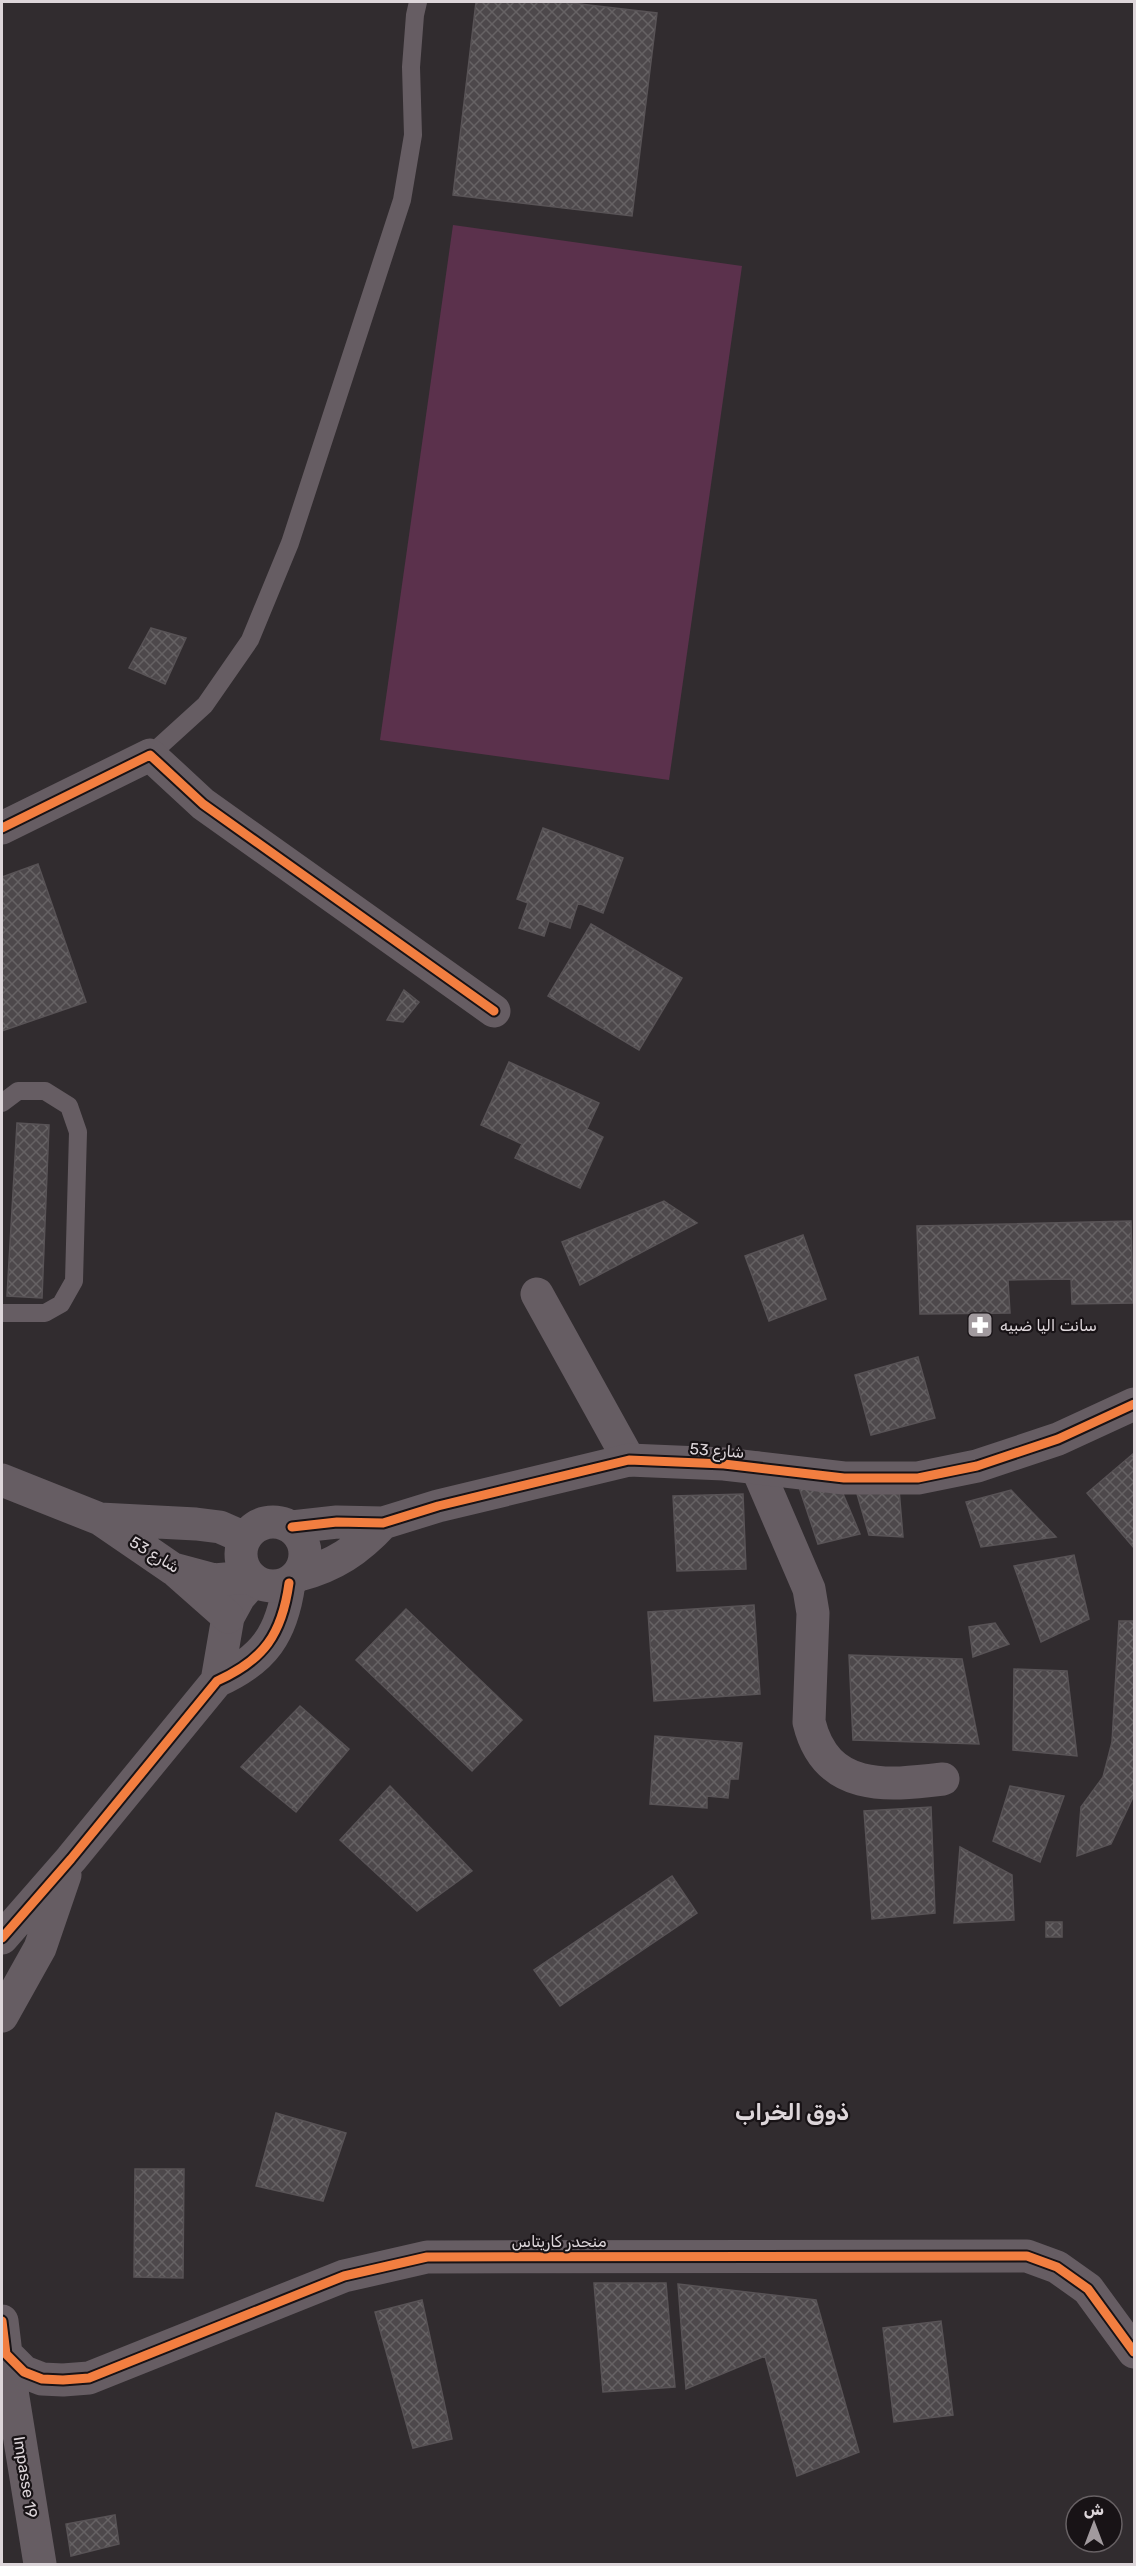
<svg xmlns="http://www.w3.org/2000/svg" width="1136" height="2566" font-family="Rubik,Cairo,sans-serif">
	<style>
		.pitch { fill: #5b314c }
		.building { fill: url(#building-cross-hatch); stroke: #585356; stroke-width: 1.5 }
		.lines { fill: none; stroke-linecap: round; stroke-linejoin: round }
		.service { stroke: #665d63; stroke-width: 18 }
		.minor { stroke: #665d63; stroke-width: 33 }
		.tertiary { stroke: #665d63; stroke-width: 33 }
		.cycleway-casing { stroke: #181316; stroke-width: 13 }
		.cycleway { stroke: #f27e40; stroke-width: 9 }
		.labels { text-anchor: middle; stroke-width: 4.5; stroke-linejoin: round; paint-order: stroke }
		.poi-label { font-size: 16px; fill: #ddd6da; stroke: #181316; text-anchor: start }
		.street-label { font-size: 16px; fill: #ddd6da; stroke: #181316 }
		.district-label { font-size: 22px; font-weight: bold; fill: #ddd6da; stroke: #181316 }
	</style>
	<defs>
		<pattern id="building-cross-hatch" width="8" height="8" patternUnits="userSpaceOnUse" patternTransform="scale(1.5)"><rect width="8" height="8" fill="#4d484b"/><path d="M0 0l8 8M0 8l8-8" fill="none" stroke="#666264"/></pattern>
	</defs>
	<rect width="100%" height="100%" fill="#312c2f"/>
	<!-- pitch -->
	<path class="pitch" d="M453,225l289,41 -73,514 -289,-40z"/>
	<!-- building -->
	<path class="building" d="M476,2h87l94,11 -25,203 -179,-21z
		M151,628l35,10 -21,46 -36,-16z
		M543,828l80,30 -20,55 -25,-10 -8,25 -21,-7 -5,15 -25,-8 9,-25 -11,-4z
		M38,864l48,138 -84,29v-154z
		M591,924l91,54 -43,72 -91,-54z
		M404,990l15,12 -16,20 -16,-2z
		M509,1062l90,41 -12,26 16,8 -23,51 -65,-30 7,-14 -41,-19z
		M17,1123l32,2 -7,173 -35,-2z
		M664,1201l33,22 -117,62 -18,-43z
		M1131,1221l2,82 -61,1 -1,-25 -63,1 2,33 -90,1 -3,-88z
		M803,1235l23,64 -57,22 -24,-65z
		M918,1357l17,61 -64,17 -16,-60z
		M1134,1453v95l-47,-55z
		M799,1487l42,2 19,45 -42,10z
		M899,1489l4,48 -34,-2 -12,-41z
		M1011,1490l45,47 -75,10 -15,-45z
		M743,1494l3,75 -69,2 -4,-75z
		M1074,1555l15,64 -48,23 -27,-76z
		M754,1605l6,89 -106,7 -6,-89z
		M406,1609l116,111 -50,51 -116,-111z
		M1119,1621h15v174l-23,49 -34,12 4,-49 22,-30 9,-35z
		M995,1623l14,21 -36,13 -4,-30z
		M849,1655l113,4 17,85 -126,-4z
		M1014,1669l53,2 10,85 -64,-6z
		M300,1706l49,43 -53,63 -55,-45z
		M655,1736l87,7 -4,36h-8l-2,19 -21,-2v12l-57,-4z
		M390,1786l82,85 -55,40 -77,-71z
		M1010,1786l54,10 -24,66 -47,-21z
		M931,1807l4,106 -63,6 -8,-108z
		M960,1847l52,28 2,45 -60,3z
		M672,1876l25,37 -137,93 -26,-36z
		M1046,1922h16v15h-16z
		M276,2113l70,20 -23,68 -67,-15z
		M135,2169h49l-1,109 -49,-1z
		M594,2283h72l9,104 -72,5z
		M678,2284l138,16 43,152 -62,24 -32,-120 -79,33z
		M422,2300l30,139 -39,9 -38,-136z
		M941,2321l12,94 -59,7 -11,-94z
		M115,2515l4,29 -48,12 -5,-32z"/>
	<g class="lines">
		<!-- service -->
		<path class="service" d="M150,755l55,-50 45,-65 40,-97 112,-343 11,-65 -2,-68 4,-52 3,-13
			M2,1103l16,-12h27l24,15 9,26 -4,149 -13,23 -16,9h-43"/>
		<!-- minor -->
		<path class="minor" d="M2,828l148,-73 53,49 291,207
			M537,1294l92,166
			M757,1468l52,121 4,24 -4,109c17,70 77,64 134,57
			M217,1681l11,-64 11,-20 14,-16
			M2,1938l69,-79 146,-178c47,-21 65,-47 72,-98
			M2,2016l38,-68 25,-73
			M2,2321l4,33 18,18 18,7 21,1 26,-2 255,-102 83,-19 600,-1 30,11 31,22 46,63
			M6,2354l34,210"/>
		<!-- tertiary -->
		<path class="tertiary" d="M2,1480l98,39 73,50 41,11 35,-3
			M100,1519l96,5 24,3 25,11
			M241 1554a32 32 0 1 1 64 0a32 32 0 1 1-64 0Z
			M292,1527l45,-5 46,1 55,-17 191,-46 95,4 120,14h74l59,-12 81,-27 76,-35
			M177,1572l51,45
			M299,1575c35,-9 59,-25 84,-52"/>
		<!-- cycleway casing -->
		<g class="cycleway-casing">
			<path id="cycleway" d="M2,828l148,-73 53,49 291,207
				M292,1527l45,-5 46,1 55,-17 191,-46 95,4 120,14h74l59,-12 81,-27 76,-35
				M2,1938l69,-79 146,-178c47,-21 65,-47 72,-98
				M2,2321l4,33 18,18 18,7 21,1 26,-2 255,-102 83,-19 600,-1 30,11 31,22 46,63"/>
		</g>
		<!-- cycleway -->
		<use href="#cycleway" class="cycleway"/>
	</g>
	<!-- icons -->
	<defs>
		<g id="pharmacy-square" transform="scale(1.35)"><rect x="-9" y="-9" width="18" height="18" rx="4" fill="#a19a9e" stroke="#181316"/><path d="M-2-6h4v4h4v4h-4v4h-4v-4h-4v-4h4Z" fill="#fff"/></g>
	</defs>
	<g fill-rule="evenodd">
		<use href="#pharmacy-square" x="980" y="1325"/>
	</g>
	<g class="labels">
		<!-- poi labels -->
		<g class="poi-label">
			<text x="1000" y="1331">سانت اليا ضبيه</text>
		</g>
		<!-- street labels -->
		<g class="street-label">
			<text transform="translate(717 1450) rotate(4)" y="6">شارع 53</text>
			<text transform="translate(155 1554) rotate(31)" y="6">شارع 53</text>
			<text x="559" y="2247">منحدر كاريتاس</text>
			<text transform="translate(26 2477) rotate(81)" y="6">Impasse 19</text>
		</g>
		<!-- district labels -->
		<g class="district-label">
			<text x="792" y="2120">ذوق الخراب</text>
		</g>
	</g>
	<!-- border -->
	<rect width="1136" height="2566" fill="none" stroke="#ddd6da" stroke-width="6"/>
	<!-- north arrow -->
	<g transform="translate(1094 2524)"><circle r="28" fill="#181316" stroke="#676164" stroke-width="1.5"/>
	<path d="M0-4.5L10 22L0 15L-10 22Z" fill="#a19a9e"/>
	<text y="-9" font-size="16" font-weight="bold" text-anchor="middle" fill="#ddd6da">ش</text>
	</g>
</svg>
